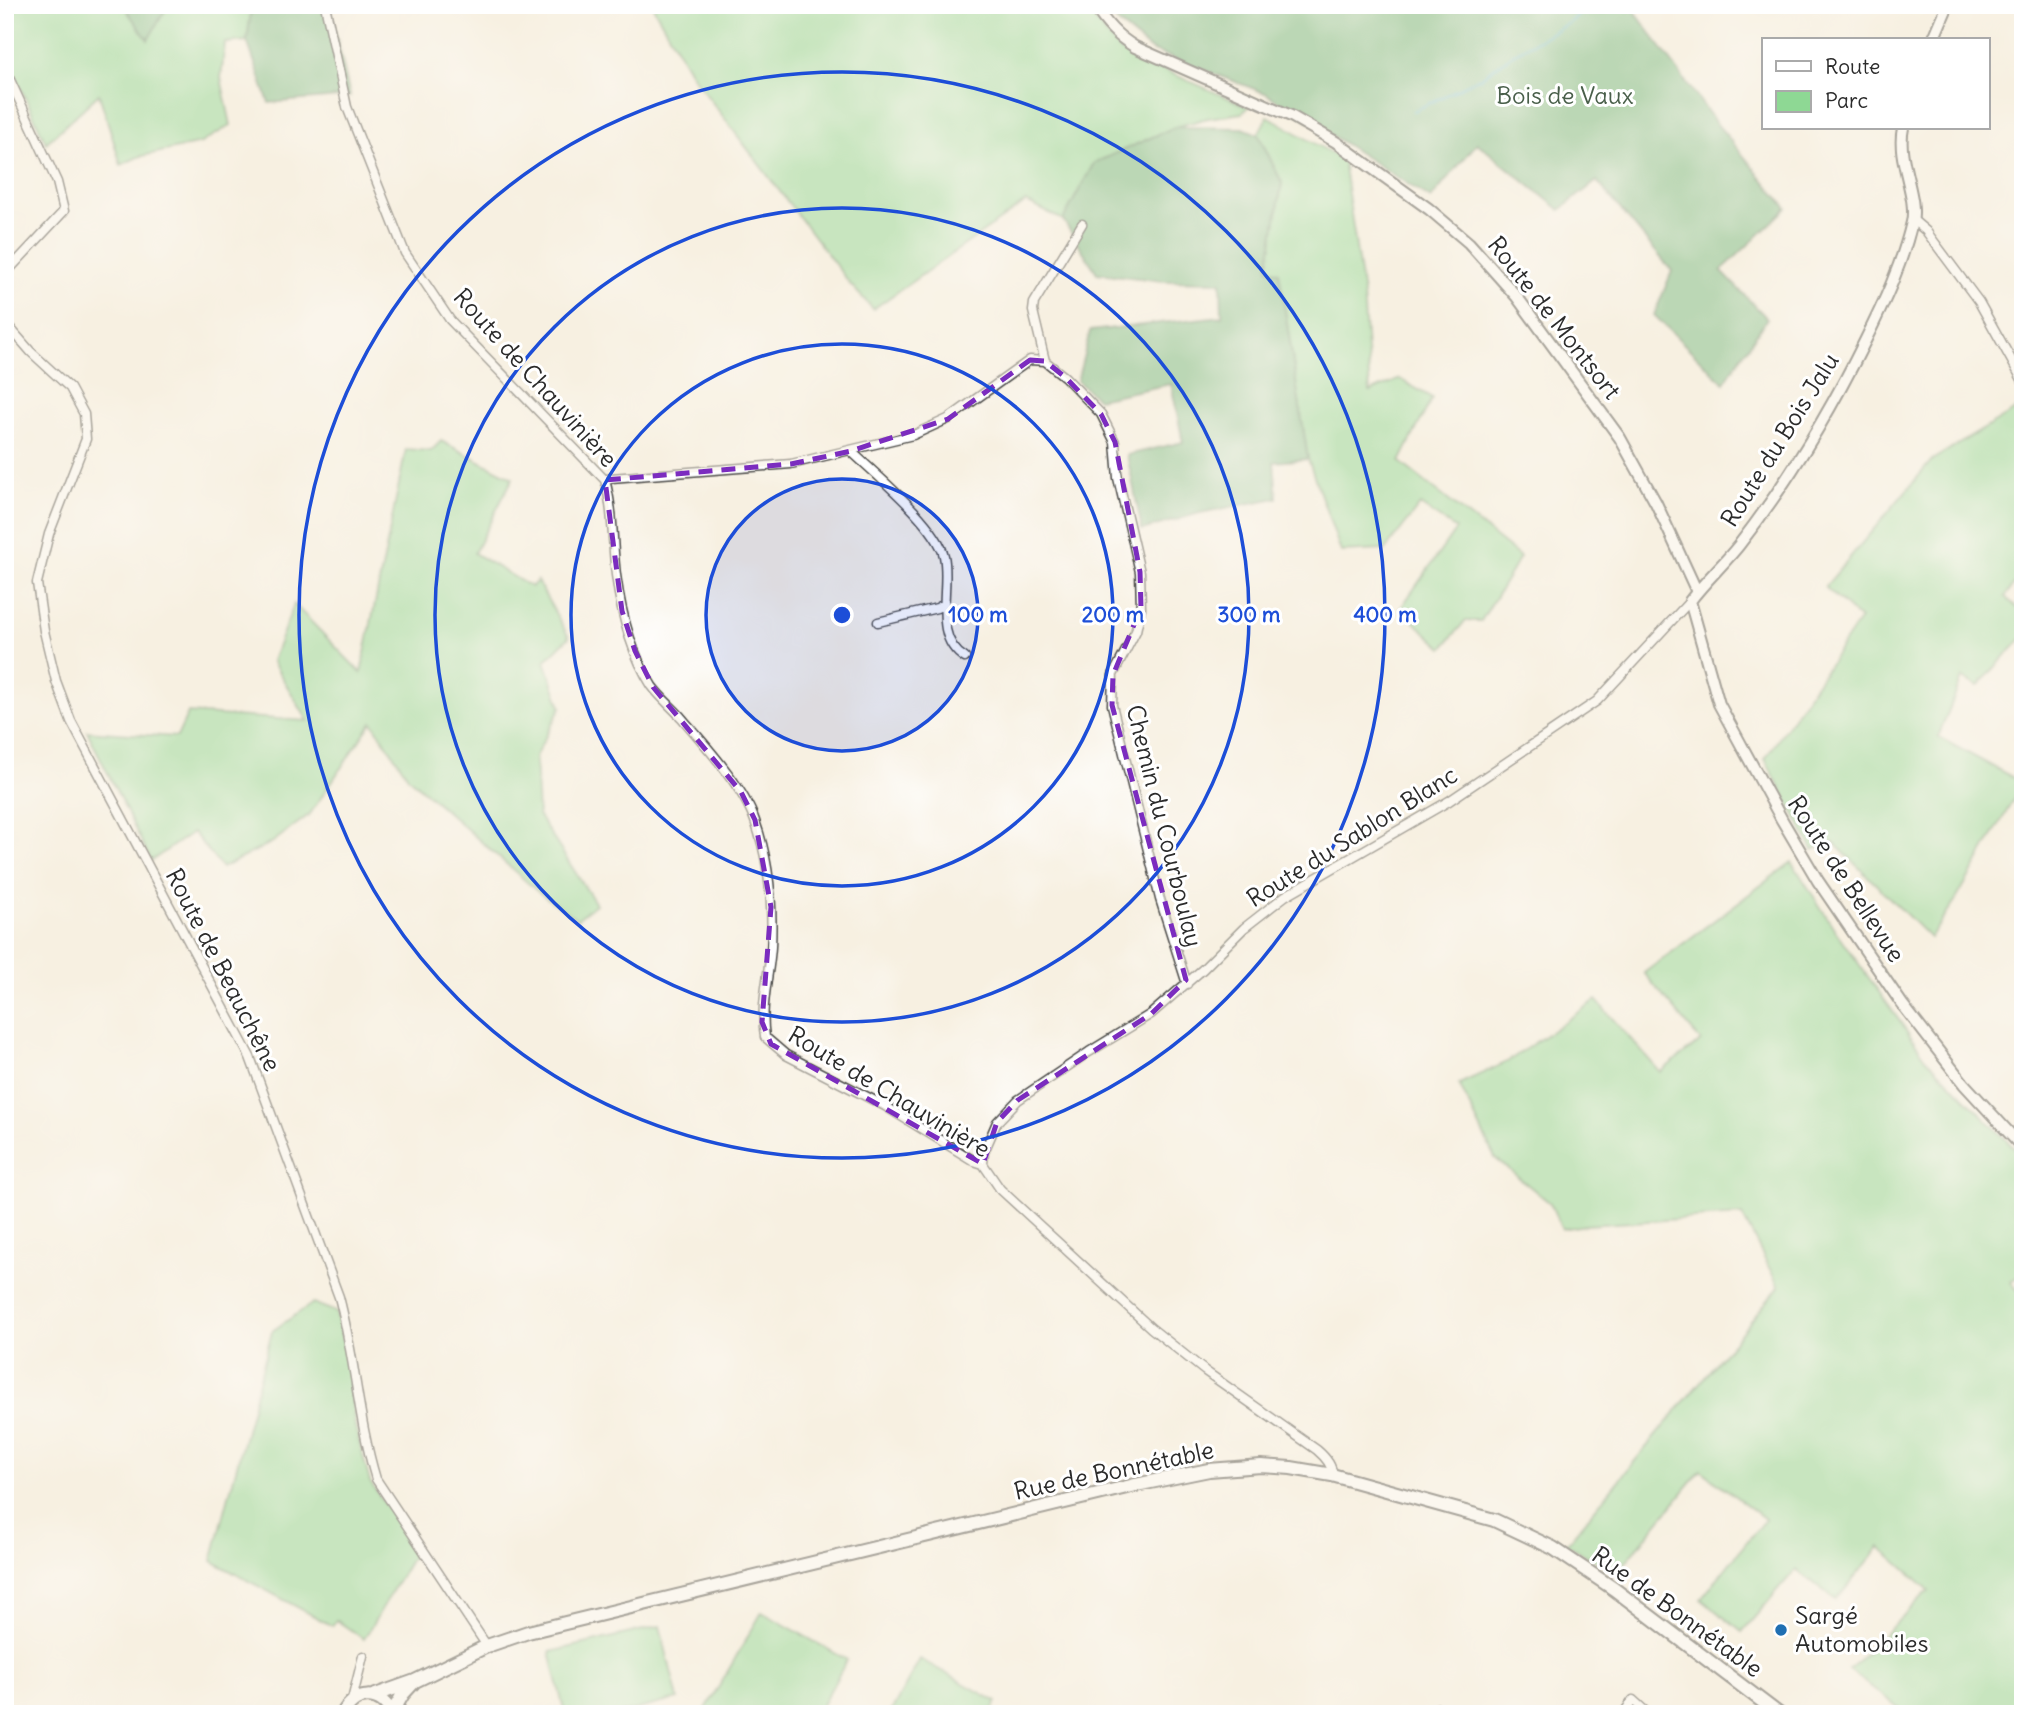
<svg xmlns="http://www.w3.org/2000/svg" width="2028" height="1719" font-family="Delius,sans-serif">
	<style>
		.green { fill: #8ed894; stroke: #5c8260; stroke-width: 2 }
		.forest { fill: #72b87e; stroke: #4e7254; stroke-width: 2 }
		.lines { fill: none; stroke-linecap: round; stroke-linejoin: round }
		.stream { stroke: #46adc5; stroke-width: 2.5 }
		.street-casing { stroke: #4a4946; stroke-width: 11 }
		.secondary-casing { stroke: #4a4946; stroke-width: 14 }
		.primary-casing { stroke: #4a4946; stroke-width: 16 }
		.street { stroke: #fff; stroke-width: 8 }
		.secondary { stroke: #fff; stroke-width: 10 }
		.primary { stroke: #fff; stroke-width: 12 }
		.marked { fill: none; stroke: #7b2cbf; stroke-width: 5; stroke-dasharray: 14 9; stroke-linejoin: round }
		.ring { fill: none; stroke: #1d4ed8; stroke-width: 3.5 }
		.poi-dot { fill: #1f6fb2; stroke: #fff; stroke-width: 2.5 }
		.labels { text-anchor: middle; stroke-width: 6; stroke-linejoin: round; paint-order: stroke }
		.park-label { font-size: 24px; fill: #495f4a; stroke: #fff }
		.street-label { font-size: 24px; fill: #2b2b2b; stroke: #fff }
		.poi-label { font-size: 24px; fill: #2b2b2b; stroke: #fff; text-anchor: start }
		.centre { fill: #1d4ed8; stroke: #fff; stroke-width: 3.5 }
		.ring-label { font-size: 21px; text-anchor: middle; font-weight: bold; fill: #1d4ed8; stroke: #fff; stroke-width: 6; stroke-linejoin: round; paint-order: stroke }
	</style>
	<rect width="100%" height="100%" fill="#fff"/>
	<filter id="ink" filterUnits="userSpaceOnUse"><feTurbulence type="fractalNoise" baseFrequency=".0143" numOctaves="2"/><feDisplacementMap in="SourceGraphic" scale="14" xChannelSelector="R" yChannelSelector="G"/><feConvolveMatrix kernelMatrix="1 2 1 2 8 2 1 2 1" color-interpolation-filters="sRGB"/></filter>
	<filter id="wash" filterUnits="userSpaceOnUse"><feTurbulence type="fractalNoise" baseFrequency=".00686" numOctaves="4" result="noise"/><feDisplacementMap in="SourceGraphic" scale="28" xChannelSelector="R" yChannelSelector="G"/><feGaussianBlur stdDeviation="1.57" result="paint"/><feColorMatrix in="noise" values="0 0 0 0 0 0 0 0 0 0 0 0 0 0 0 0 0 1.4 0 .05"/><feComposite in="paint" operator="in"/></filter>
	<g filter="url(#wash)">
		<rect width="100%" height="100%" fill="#f7f0e1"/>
		<!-- green -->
		<path class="green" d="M5,5h118l25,34 20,-34h84l-5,36 -22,2 -4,35 10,47 -30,18 -63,14 -17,8 -22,-71 -53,49 -41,-89z
			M652,5h436l4,11 28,35 129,56 -7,6 -34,5 -33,9 -81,36 -31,57 -37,-18 -153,107 -23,-25 -157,-207z
			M1268,116l75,44 20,134 7,98 30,-13 32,19 -32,64 120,95 -39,64h-16l-22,27 -43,-39 56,-80 -36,-24 -35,45 -44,2 -33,-93 -29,-187 -11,-4 14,-85 -24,-49z
			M2022,406l1,166 -18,25 18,16v24l-45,49 -16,-8 -24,59 85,46 -66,115 -27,40 -97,-96 -20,8 -48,-91 95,-140 -35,-32 107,-127z
			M441,441l72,37 -39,75 57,34 6,-6 32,56 -24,24 16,46 -26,50 3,58 58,89 -19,15 -40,-28 -128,-113 -37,-56 -62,92 -37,28 -51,26 -29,-36 -42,29 -64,-130 90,6 11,-24 120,8 -36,-60 22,-57 67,69 45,-224 25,2z
			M1792,862l45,71 89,125 97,99v115l-12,10 12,14v394l-14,24h-102l-58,-44 80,-80 -49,-43 -44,53 -40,-31 -54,63 -41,-33 64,-80 -64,-49 -84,103 -51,-29 213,-257 -37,-72 -157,10 -23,4 -12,-26 -55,-45 -36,-74 48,-22 89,-62 64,72 41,-31 -57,-68z
			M313,1303l23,9 11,46 8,68 15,56 46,68 -52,89 -28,-19 -4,6 -120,-65 60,-230z
			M762,1612l85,48 -30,54h-114z
			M660,1626l18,73 -60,15h-53l-15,-62z
			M920,1659l77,43 -7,12h-100z"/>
		<!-- forest -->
		<path class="forest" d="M123,5h45l-20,35z
			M252,5h77l21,91 -81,7 -22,-62z
			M1106,5h524l86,118 71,85 -66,63 46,47 -43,65 -70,-68 18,-44 -75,-90 -37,29 -83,-67 -46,56 -166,-106 -114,-43 -39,-32z
			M1175,127l68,1 15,6 24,49 -14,85 11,4 29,187 -34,3 3,36 -77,15 -58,17 -15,-75 56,-13 -12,-58 -73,15 -21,-18 13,-50 132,-15 -1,-34 -58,-1 -66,-8 -34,-53 31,-57z"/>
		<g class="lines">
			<!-- stream -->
			<path class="stream" d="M1414,111l66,-33 35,-25 54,-30 21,-18"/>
		</g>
	</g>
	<g filter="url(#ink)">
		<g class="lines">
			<!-- street casing -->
			<g class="street-casing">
				<path id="street" d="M325,5l22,102 58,146 45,67 155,160c9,32 7,63 11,95 5,38 15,78 36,111 8,11 20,21 29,31 24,28 62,69 74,104 14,39 18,85 16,126 -2,30 -11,59 -6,90l21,18 99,51 89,55 9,3 17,25 151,139 54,43 112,79c7,6 16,15 15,25
					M5,69l52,113 7,29 -59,63
					M1913,220l13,11 53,71 44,79
					M1082,224l-48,79 -1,8 12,50 20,16 36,37 14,28 3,36 22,94 1,36 -5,23 -23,44 -1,30 48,194 27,85
					M5,322l26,30 39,36 14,26 2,25 -37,95 -12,49 7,48 12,50 15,40 179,336 89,240c16,60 19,123 37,182l111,167
					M851,451c24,23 86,74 93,105 7,32 -13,81 21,102
					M605,480l6,-2 180,-14 122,-29 35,-16 82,-59 15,1
					M878,622l59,-14 7,-4
					M983,1164l1,-12 13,-30 21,-22 71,-48 62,-38 52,-45 41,-41 41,-32 164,-95 148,-100 93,-100
					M352,1700l11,-44
					M1433,1714l4,-6 10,6
					M1623,1714l10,-14 11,10 1,4"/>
			</g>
			<!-- secondary casing -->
			<g class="secondary-casing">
				<path id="secondary" d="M1094,5c12,19 23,31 41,42l156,69 45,26 93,67 40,34 48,54 103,141 36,65 41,89
					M1933,40l15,-35
					M1903,128c-7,32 15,67 9,94 -10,42 -28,81 -47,119 -35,71 -77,141 -126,204 -15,19 -34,36 -49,56l29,103 63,116 36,61 84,123 62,80 59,64"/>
			</g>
			<!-- primary casing -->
			<g class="primary-casing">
				<path id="primary" d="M373,1696l42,-15 72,-35 41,-14 603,-146 78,-16 52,-4 30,2 41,7 162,45 59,28 61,41 165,125
					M392,1713l11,-19 12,-13
					M343,1714c11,-23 38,-24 49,0"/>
			</g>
			<!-- street -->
			<use href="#street" class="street"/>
			<!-- secondary -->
			<use href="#secondary" class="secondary"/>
			<!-- primary -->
			<use href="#primary" class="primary"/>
		</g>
	</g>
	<!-- marked area -->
	<path d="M0 0H2028V1719H0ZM1030,360l15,1 20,16 36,37 14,28 25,130 1,36 -28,67 -1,30 74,275 -35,34 -133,86 -21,22 -14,42 -212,-120 -9,-22 9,-115 -16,-87 -14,-28 -88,-105 -18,-36 -13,-40 -17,-131 186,-16 60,-13 97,-32z" fill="#f7f0e1" fill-opacity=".55" fill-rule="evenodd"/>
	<path class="marked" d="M1030,360l15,1 20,16 36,37 14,28 25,130 1,36 -28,67 -1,30 74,275 -35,34 -133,86 -21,22 -14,42 -212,-120 -9,-22 9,-115 -16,-87 -14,-28 -88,-105 -18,-36 -13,-40 -17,-131 186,-16 60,-13 97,-32z"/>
	<!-- distance rings -->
	<circle cx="842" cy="615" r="136" fill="#1d4ed8" fill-opacity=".12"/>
	<g class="ring">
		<circle cx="842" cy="615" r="136"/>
		<circle cx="842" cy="615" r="271"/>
		<circle cx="842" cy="615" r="407"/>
		<circle cx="842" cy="615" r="543"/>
	</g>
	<!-- markers -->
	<circle class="poi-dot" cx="1781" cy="1630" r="7"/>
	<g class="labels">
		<!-- park labels -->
		<g class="park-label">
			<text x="1565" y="104">Bois de Vaux</text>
		</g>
		<!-- street labels -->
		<g class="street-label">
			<text transform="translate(1554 318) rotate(52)" y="8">Route de Montsort</text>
			<text transform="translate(535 378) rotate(48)" y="8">Route de Chauvinière</text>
			<text transform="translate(1780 440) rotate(-58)" y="8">Route du Bois Jalu</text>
			<text transform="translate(1164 826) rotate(76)" y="8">Chemin du Courboulay</text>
			<text transform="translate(1352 837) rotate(-32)" y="8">Route du Sablon Blanc</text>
			<text transform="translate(1846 879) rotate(57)" y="8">Route de Bellevue</text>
			<text transform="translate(223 970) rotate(63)" y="8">Route de Beauchêne</text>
			<text transform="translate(889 1092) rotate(31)" y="8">Route de Chauvinière</text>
			<text transform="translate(1114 1471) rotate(-12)" y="8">Rue de Bonnétable</text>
			<text transform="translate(1677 1612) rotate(36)" y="8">Rue de Bonnétable</text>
		</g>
		<!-- poi labels -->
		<g class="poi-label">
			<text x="1795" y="1624">Sargé<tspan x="1795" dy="28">Automobiles</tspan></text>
		</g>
	</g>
	<circle cx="842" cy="615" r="10" class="centre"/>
	<g class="ring-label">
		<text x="978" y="622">100 m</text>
		<text x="1113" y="622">200 m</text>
		<text x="1249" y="622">300 m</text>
		<text x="1385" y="622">400 m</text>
	</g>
	<!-- margin -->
	<rect width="2028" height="1719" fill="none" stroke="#fff" stroke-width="28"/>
	<!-- legend -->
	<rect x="1762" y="38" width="228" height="91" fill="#ffffff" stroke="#aaaaaa" stroke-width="2"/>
	<rect x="1776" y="61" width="35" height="10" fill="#ffffff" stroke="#aaaaaa" stroke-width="2"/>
	<text x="1825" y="74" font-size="21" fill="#2b2b2b">Route</text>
	<rect x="1776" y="91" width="35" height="21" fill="#8ed894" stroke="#aaaaaa" stroke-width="2"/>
	<text x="1825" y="108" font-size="21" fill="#2b2b2b">Parc</text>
</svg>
